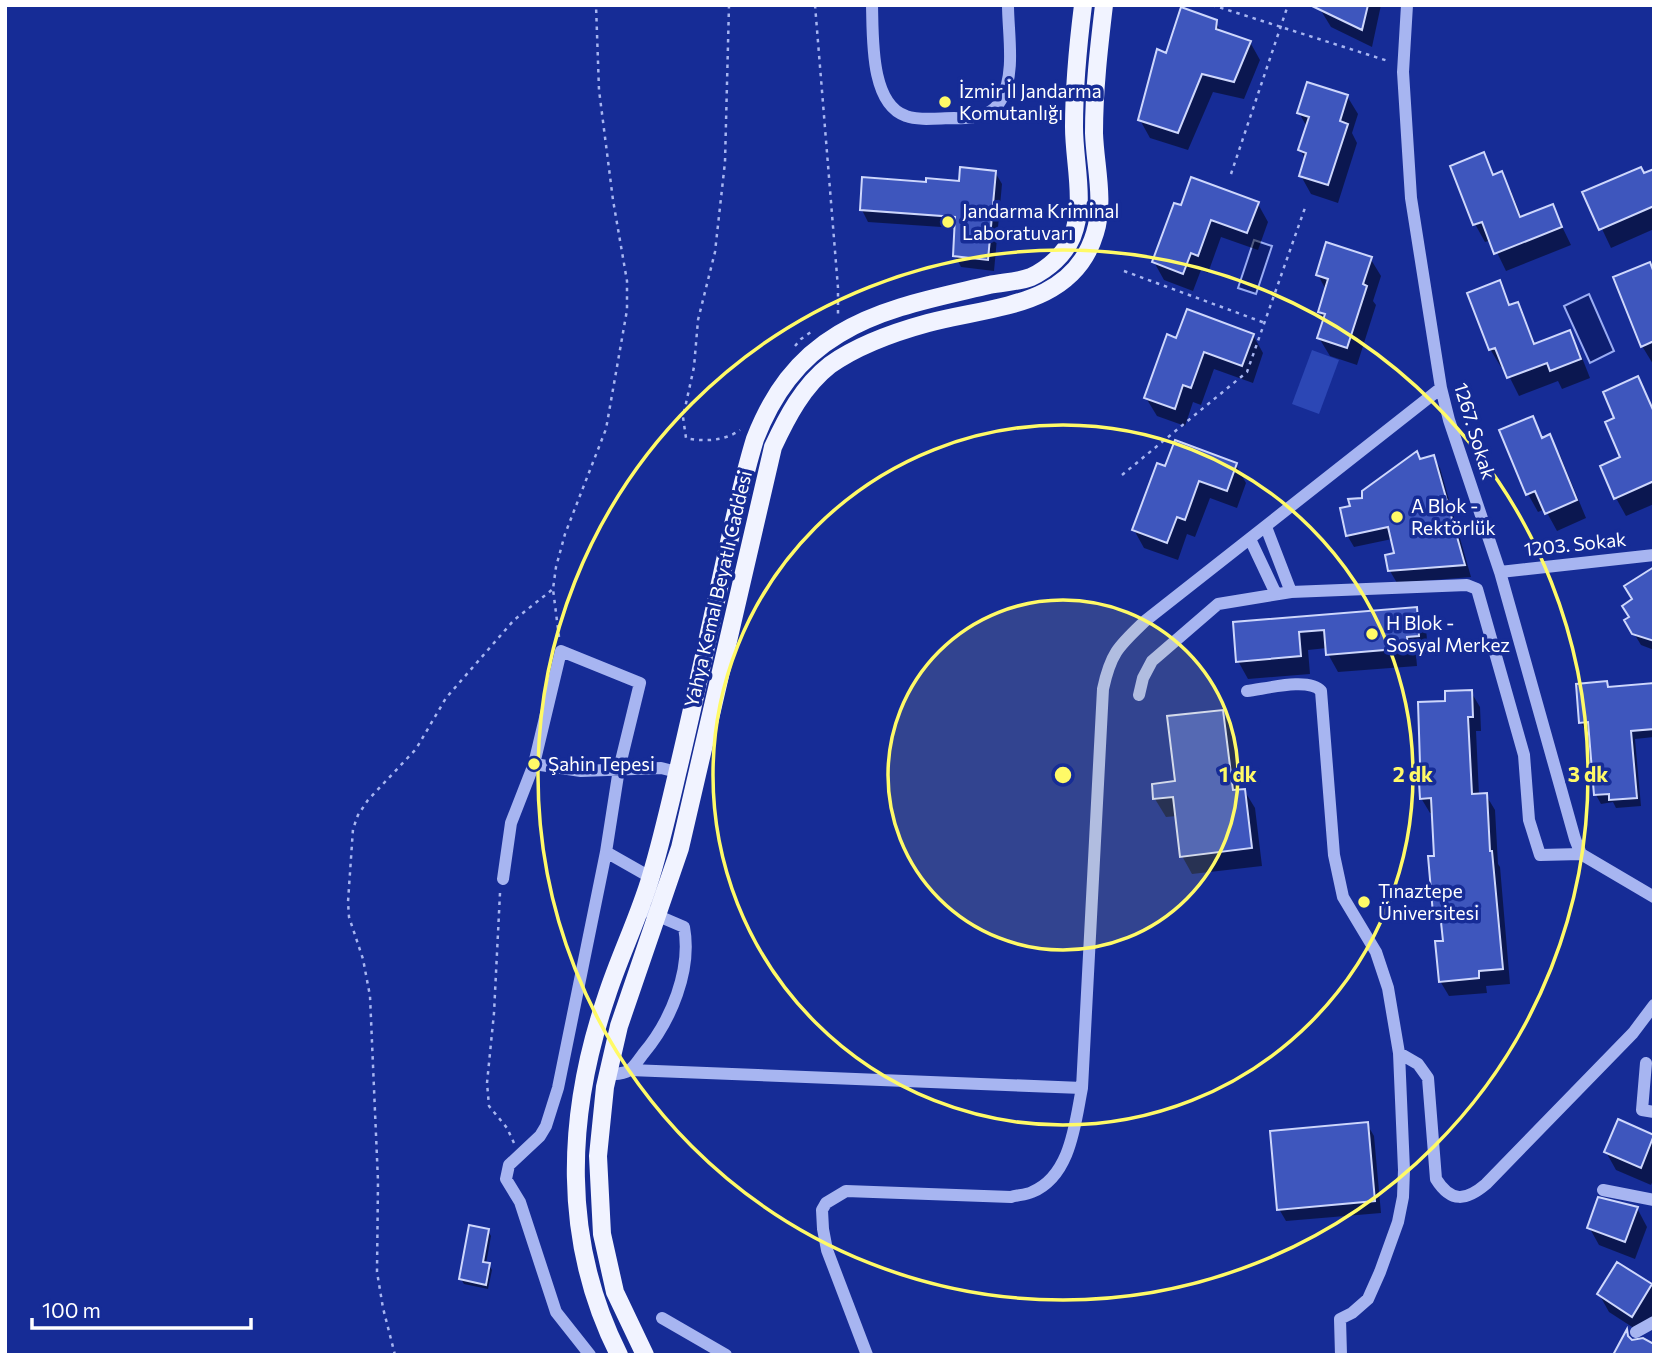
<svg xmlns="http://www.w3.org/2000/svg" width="1659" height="1360" font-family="Commissioner,sans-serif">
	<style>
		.park { fill: #2c47b5 }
		.water { fill: #0e1f72; stroke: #99acf4; stroke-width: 2 }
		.shadow { fill: #0007 }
		.building { fill: #3e56bd; stroke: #ced7fc; stroke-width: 2 }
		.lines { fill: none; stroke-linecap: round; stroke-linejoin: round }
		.path { stroke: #a7b5f1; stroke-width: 2.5; stroke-dasharray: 3.5 5; stroke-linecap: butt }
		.minor { stroke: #a7b5f1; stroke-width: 12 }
		.major { stroke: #f1f3ff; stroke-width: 18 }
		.ring { fill: none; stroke: #fffa67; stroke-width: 3.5 }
		.poi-dot { fill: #fffa67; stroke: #162c96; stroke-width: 2.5 }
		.labels { text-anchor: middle; stroke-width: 7; stroke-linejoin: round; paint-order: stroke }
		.poi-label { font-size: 19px; fill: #fff; stroke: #162c96; text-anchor: start }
		.street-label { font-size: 19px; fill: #fff; stroke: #162c96 }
		.centre { fill: #fffa67; stroke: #162c96; stroke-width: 3.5 }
		.ring-label { font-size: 21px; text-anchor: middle; font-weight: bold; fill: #fffa67; stroke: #162c96; stroke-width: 7; stroke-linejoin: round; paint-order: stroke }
	</style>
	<rect width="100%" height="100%" fill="#162c96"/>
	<!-- park -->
	<path class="park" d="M1312,350l27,10 -20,54 -27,-10z"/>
	<!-- water -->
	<path class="water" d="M1254,240l18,6 -16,48 -18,-6z
		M1589,294l25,57 -24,12 -26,-57z"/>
	<!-- shadow -->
	<path class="shadow" d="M1322,5h59l-9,42 -41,-20 -11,-18z
		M1215,21l7,12 28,9 10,18 -16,39 -31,-7 -25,58 -38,-12 -10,-18 27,-65z
		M1347,96l11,18 -6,19 5,10 -19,60 -27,-9 -10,-18 5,-16 -6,-10 7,-23 -8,-14z
		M1483,154l12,22 6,-3 10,18 11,27 30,-12 19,39 -65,26 -15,-31 -6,2 -10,-18z
		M1654,171v58l-43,19 -26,-55z
		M995,172l7,12 -8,87 -33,-4 -6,-12 1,-27 -88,-6 -6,-12 65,-26 34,-1z
		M1258,204l10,18 -10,28 -37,-13 -13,36 -7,-3 -8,21 -29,-11 -10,-18 28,-55z
		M1370,258l11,18 -8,25 3,4 -19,60 -27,-9 -11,-18 6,-17 -5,-9 6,-22 -8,-15z
		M1654,273v90l-1,1 -11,-18z
		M1499,283l12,23 6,-2 19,41 33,-13 10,18 11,28 -28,11 -4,-8 -39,15 -15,-30 -3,1 -11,-18z
		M1253,335l10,18 -10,30 -39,-14 -13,36 -8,-3 -8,24 -28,-10 -11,-18 31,-58z
		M1638,379l16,31v94l-28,12 -10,-18 7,-40 -7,-39z
		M1532,418l12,21 5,-2 11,18 26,63 -29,13 -12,-22 -7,3 -10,-18z
		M1433,457l7,11 31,109 -74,6 -7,-12 6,-16 -4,-16 -38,8 -7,-12 5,-28 69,-47z
		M1236,465l10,18 -9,25 -27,-10 -15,39 -8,-3 -9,26 -34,-12 -10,-18 32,-61z
		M1654,569v81l-13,-5 -15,-25 5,-2 3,-18z
		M1416,609l10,18 2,27h-12l1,12 -79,6 -10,-18 -1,-6 -19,2 2,24 -62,5 -10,-18 -3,-38z
		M1606,683l3,5 45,-3v52l-19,2 6,67 -25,2 -3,-6 -12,2 -5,-9 -5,-64h-5l-5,-8z
		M1471,692l9,15 1,24h-5l3,64h7l9,15 3,54 2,3 10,117 -24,2 1,7 -38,3 -9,-15 5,-39 -2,-14 -8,-15 1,-55 -2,-45h-4l-9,-15v-9l-4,-8 30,-79z
		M1222,712l11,18 7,61 4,-1 11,18 7,58 -70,8 -10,-18 -5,-40 -11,1 -11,-18 -1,-14 23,-2z
		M1619,1121l35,16v41l-3,7 -35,-15 -10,-18z
		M1367,1124l7,12 7,77 -95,8 -7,-12z
		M1637,1208l10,19 -12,32 -36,-14 -10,-18z
		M488,1231l3,5 -5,28 3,1 3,5 -4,19 -24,-5 -3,-5z
		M1618,1264l33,22 3,4v26l-11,18 -34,-22 -10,-18z"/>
	<!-- building -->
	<path class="building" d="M1310,5h58l-6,25z
		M1181,7l36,13 -1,9 35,12 -17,41 -32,-8 -24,59 -40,-13 19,-71 9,4z
		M1307,82l41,13 -8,26 8,3 -20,61 -29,-9 7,-23 -8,-3 11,-33 -12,-4z
		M1484,152l9,23 9,-4 18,46 33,-13 9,23 -68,27 -12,-32 -9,3 -23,-59z
		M960,167l36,4 -8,89 -35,-4 2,-39 -95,-7 2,-33 64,5v-4l33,3z
		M1641,167l3,6 10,-4v37l-55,24 -17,-38z
		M1191,177l68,25 -12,31 -36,-13 -13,36 -7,-3 -8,21 -31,-12 22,-59 7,2z
		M1326,242l46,15 -9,27 4,2 -20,62 -30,-10 8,-24 -7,-2 10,-33 -12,-4z
		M1650,262l4,11v68l-13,6 -28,-70z
		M1500,280l9,25 9,-3 16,42 36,-14 11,29 -31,12 -3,-8 -40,15 -12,-30 -6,2 -22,-57z
		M1187,309l67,25 -12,32 -38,-14 -13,36 -8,-3 -8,24 -31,-11 23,-64 9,4z
		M1638,376l16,36v69l-40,18 -14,-33 20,-9 -15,-35 9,-4 -11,-26z
		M1533,416l9,22 8,-4 27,66 -32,14 -10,-23 -9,4 -27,-65z
		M1175,440l62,23 -10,28 -28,-10 -14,39 -8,-3 -10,26 -35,-13 25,-67 8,3z
		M1417,451l3,8 14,-4 31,110 -77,6 -3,-16 9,-2 -6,-26 -42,9 -6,-28 10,-2 -2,-7 14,-1v-7z
		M1654,567v74l-22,-7 -8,-14 5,-3 -7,-11 10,-7 -8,-13z
		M1417,607l2,29 -12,1 1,11 -82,7 -2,-25 -25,2 2,24 -65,6 -3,-40z
		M1607,681l1,6 46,-4v46l-23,2 6,67 -28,2v-6l-15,1 -6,-73 -9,1 -3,-39z
		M1472,690l1,27h-5l4,77 15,-1 3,58h2l11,118 -24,2v7l-40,4 -4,-41h8l-3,-28 -7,1 -5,-58h6l-3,-58 -11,1 -1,-17h-4l-1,-17 6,-1 -2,-62 27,-1v-10z
		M1223,710l10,80 12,-1 7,59 -72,9 -7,-60 -20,2 -1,-15 23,-3 -8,-65z
		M1618,1119l36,16 -13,33 -37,-16z
		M1368,1122l7,79 -98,9 -7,-79z
		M1598,1197l40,10 -13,35 -38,-14z
		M469,1225l20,4 -6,33 7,1 -4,22 -27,-6z
		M1617,1262l35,22 -20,33 -35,-23z
		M1627,1329l1,7 4,4 11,-2 11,6v11h-41z"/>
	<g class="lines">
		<!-- path -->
		<path class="path" d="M729,5l-4,157 -10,90 -17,68 -4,47 -11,50 3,21c18,4 39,3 54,-8
			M815,5l23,283v28
			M1212,5l176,56
			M1231,174l57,-169
			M1124,271l141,52
			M795,346l6,-7 10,-7
			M1122,475l125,-103 59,-167
			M559,637l-6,-48 3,-22 9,-33 41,-105 21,-119v-29l-14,-81 -14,-110 -3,-85
			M500,893l-6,120 -7,70 2,23 18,22 7,15
			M395,1355l-12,-47 -6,-36 1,-91 -8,-185 -7,-37 -14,-42 -1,-15 5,-73 5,-14 10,-15 48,-51 30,-51 68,-78 39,-31"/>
		<!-- minor -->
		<path class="minor" d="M872,5c1,32 -2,99 34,111 13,5 33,2 48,2 16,1 38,-1 47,-18 15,-27 7,-66 7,-95
			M1407,5l-4,67 8,126 30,190 8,32 51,152 75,267 6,15 73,43
			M1266,527l25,65
			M1250,539l26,55
			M1500,572l154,-17
			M1247,691c18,-2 62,-14 74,0l13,164 9,42 33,55 12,36 11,65 5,117 -1,27 -5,25 -18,50 -12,27 -16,14 -12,6 1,36
			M1139,695l4,-17 9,-17 66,-57 73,-12 176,-7 10,4 47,166 5,65 11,35 41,-1
			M534,764l47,7 80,-3 16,4
			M606,852l44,25
			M503,879l8,-56 23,-59 27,-113 79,32 -21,86 -13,83 -48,236 -12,38 -6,10 -31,29 -3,14 14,23 36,110 34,43
			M1399,1053l19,11 10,14 8,101c15,24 30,22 50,5l147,-151 21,-28
			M1646,1063l-4,47 12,2
			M630,1070l452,18
			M607,1075c6,-1 16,-1 21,-4 6,-3 11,-12 15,-17 28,-33 49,-84 41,-127l-35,-15
			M1603,1190l51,10
			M662,1318l64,37
			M1636,1332l18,-10
			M867,1355l-40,-105 -4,-21 -1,-19 4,-7 20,-12 165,6c6,-2 15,-2 21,-5 39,-16 43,-69 50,-104l21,-399c8,-37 16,-43 42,-68l296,-233"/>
		<!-- major -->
		<path class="major" d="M619,1355c-58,-115 -53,-240 -12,-360 13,-40 32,-78 44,-119 10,-33 18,-68 26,-102 18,-75 34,-151 51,-227 8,-36 16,-72 27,-108 17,-44 42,-80 84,-105 44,-27 100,-37 150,-49 14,-3 29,-3 42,-8 17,-8 34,-23 41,-40 14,-35 2,-74 2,-110 0,-40 4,-82 9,-122
			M645,1355l-30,-63 -13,-58 -4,-78 7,-69 14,-61 61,-178 93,-401c14,-30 30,-61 57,-82 28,-20 65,-33 98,-42 62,-17 145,-15 167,-90 10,-32 0,-68 -1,-100 0,-43 5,-86 10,-128"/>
	</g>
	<!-- distance rings -->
	<circle cx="1063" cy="775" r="175" fill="#fffa67" fill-opacity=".12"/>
	<g class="ring">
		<circle cx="1063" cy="775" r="175"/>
		<circle cx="1063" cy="775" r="350"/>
		<circle cx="1063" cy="775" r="525"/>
	</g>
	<!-- markers -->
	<g class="poi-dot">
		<circle cx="945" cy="102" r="7"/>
		<circle cx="948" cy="222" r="7"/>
		<circle cx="1397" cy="517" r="7"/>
		<circle cx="1372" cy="634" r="7"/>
		<circle cx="534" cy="764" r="7"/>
		<circle cx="1364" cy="902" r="7"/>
	</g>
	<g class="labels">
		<!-- poi labels -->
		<g class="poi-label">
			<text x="959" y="98">İzmir İl Jandarma<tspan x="959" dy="22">Komutanlığı</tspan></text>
			<text x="962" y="218">Jandarma Kriminal<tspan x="962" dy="22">Laboratuvarı</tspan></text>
			<text x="1411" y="513">A Blok -<tspan x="1411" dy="22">Rektörlük</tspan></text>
			<text x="1386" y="630">H Blok -<tspan x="1386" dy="22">Sosyal Merkez</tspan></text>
			<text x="548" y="771">Şahin Tepesi</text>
			<text x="1378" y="898">Tınaztepe<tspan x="1378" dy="22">Üniversitesi</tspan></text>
		</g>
		<!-- street labels -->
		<g class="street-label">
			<text transform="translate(1475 431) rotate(73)" y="7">1267. Sokak</text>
			<text transform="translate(1575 544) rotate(-6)" y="7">1203. Sokak</text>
			<text transform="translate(718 589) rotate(-77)" y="7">Yahya Kemal Beyatlı Caddesi</text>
		</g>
	</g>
	<circle cx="1063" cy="775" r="10" class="centre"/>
	<g class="ring-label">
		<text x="1238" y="782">1 dk</text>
		<text x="1413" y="782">2 dk</text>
		<text x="1588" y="782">3 dk</text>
	</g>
	<!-- border -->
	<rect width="1659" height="1360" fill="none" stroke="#ffffff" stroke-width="14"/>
	<!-- scale -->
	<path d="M32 1318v10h219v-10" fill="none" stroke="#ffffff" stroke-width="3.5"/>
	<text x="42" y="1318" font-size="21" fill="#ffffff" stroke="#162c96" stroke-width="5" paint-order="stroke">100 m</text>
</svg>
